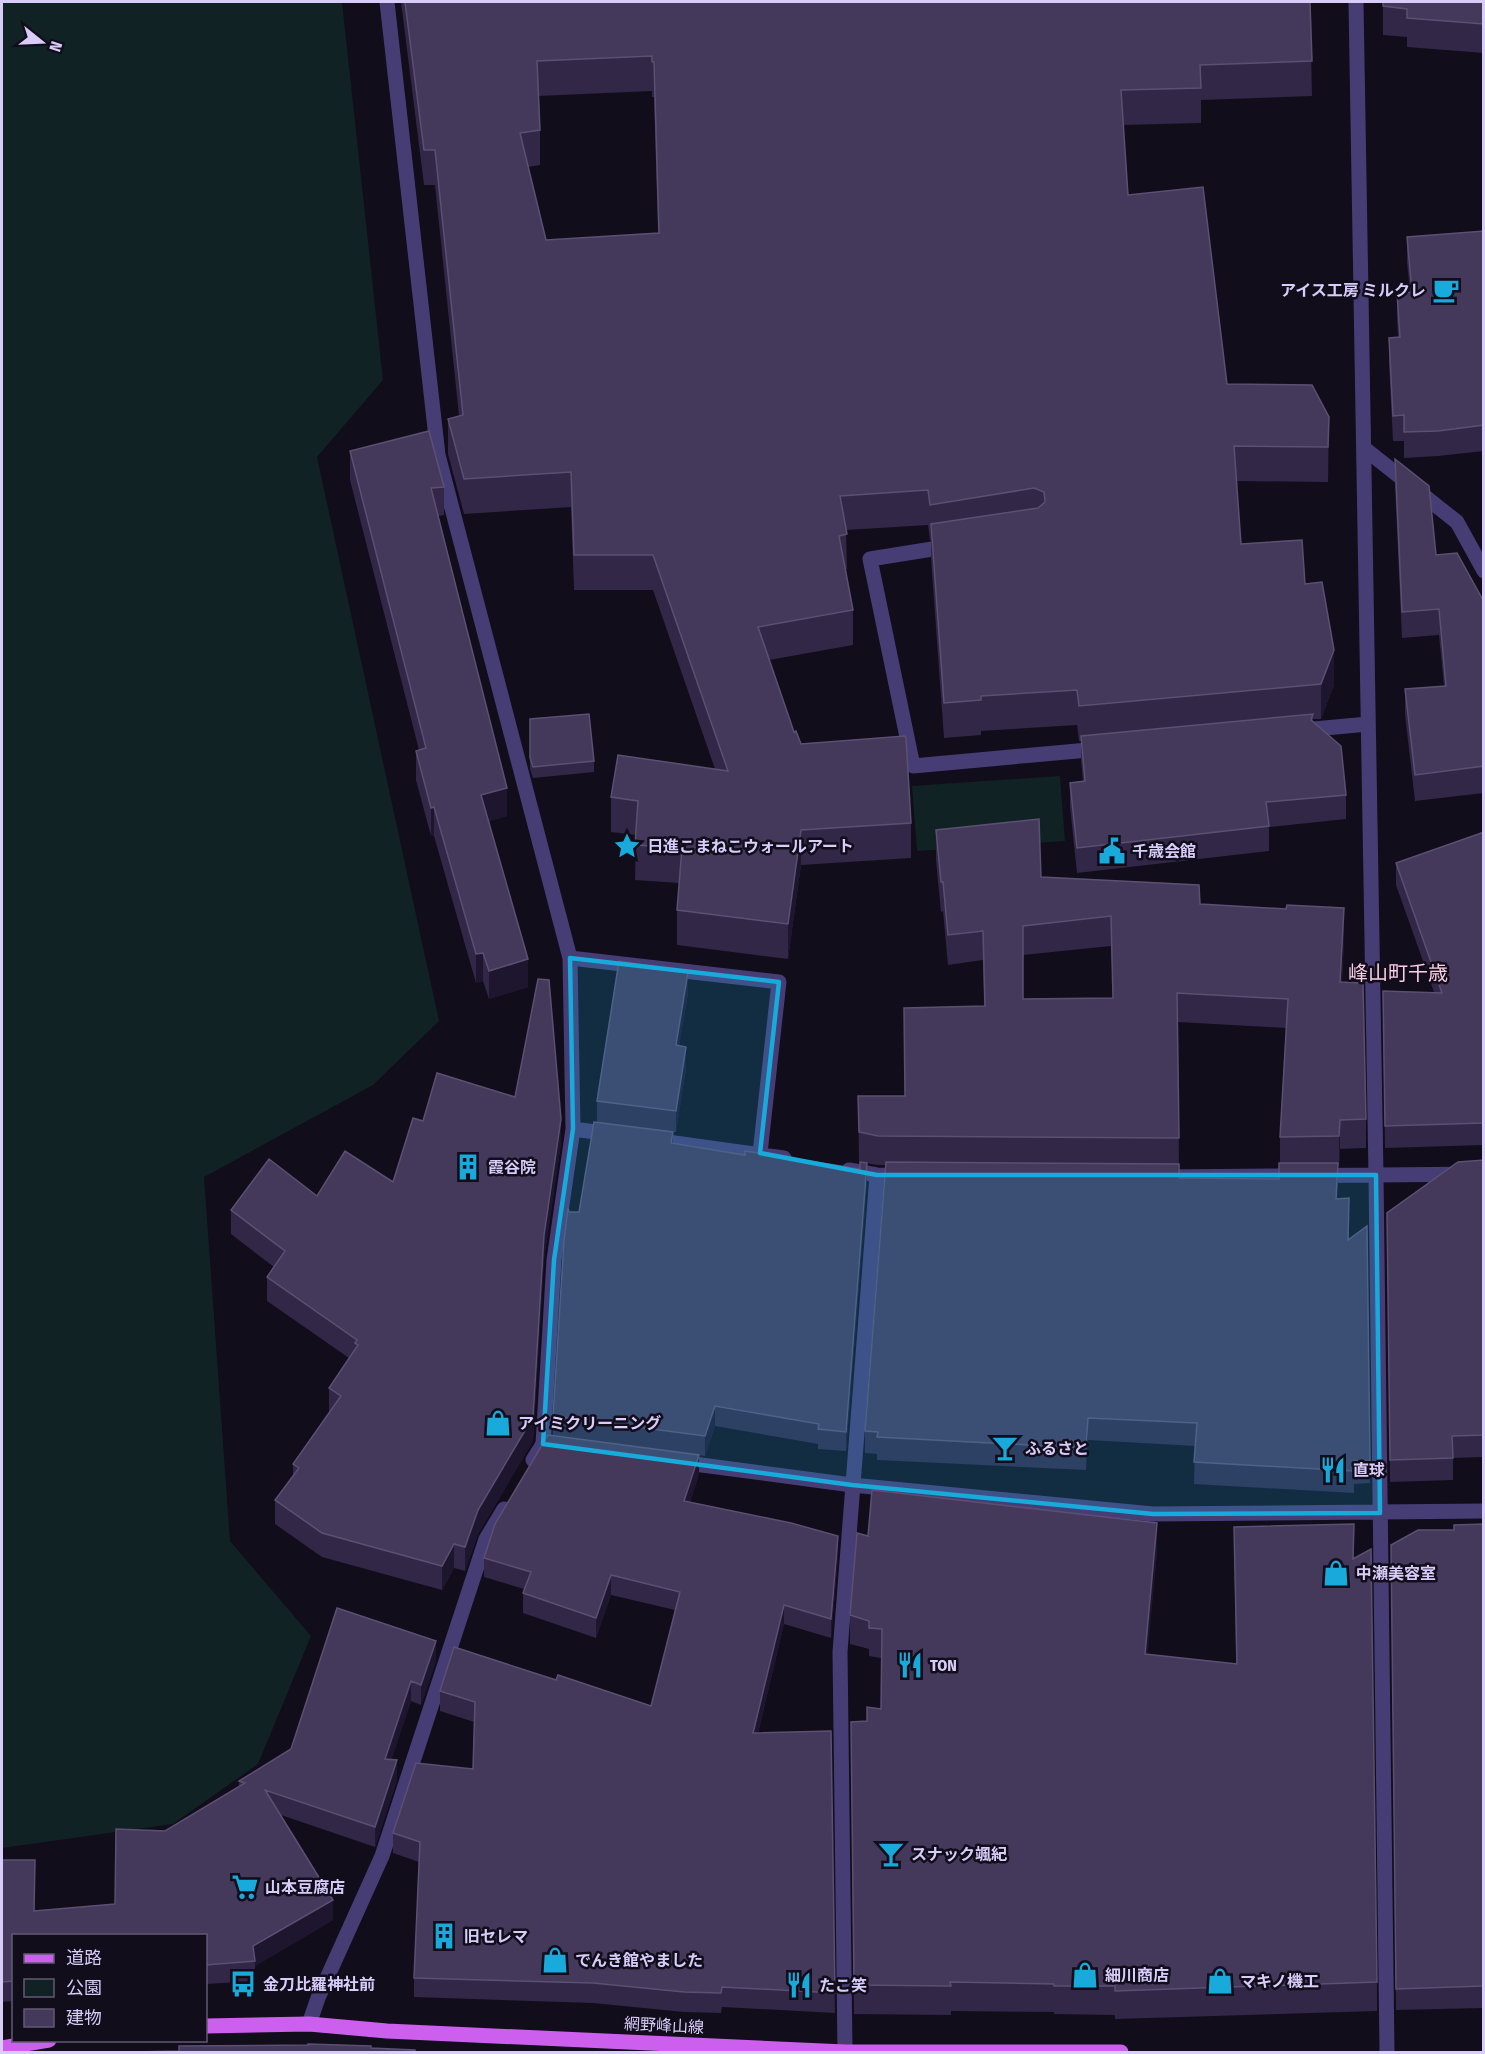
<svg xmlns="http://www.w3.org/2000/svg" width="1485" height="2054" font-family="'Fira Sans Condensed','Noto Sans JP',sans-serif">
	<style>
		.green { fill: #112224 }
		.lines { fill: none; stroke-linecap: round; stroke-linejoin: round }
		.minor { stroke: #473d75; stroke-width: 15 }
		.primary { stroke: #cd5fee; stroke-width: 15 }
		.wall { fill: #322747; fill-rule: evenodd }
		.shaded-wall { fill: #1e152e }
		.building { fill: #44395a; stroke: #5b5073; stroke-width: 1.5; fill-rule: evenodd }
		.marked { fill: #18aada; fill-opacity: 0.2; stroke: #18aada; stroke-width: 4.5; stroke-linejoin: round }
		.labels { text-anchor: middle; stroke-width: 5; stroke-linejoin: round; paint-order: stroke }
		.poi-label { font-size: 16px; font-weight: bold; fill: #d8ccf9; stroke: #110d1b; text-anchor: start }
		.street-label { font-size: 16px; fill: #d8ccf9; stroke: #110d1b }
		.quarter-label { font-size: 20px; fill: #facee4; stroke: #110d1b }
	</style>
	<rect width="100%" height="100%" fill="#110d1b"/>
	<!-- green -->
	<path class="green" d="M2,2h340l41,378 -66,77 122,564 -66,64 -169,92 26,364 81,95 -53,128 -85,60 -171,24z
		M1060,776l5,65 -148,10 -5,-65z"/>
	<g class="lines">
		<!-- minor -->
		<path class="minor" d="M387,2l51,453 132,503 3,171 -19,131 -11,184 -10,16
			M1356,2l20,1173 11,877
			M1365,449l92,73 27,49
			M951,546l-81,13 43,207 186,-17
			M1303,730l65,-6
			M570,958l209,24 -19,171
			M573,1129l38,5
			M653,1140l131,18
			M849,1170l28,5 28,1
			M1160,1177l324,-3
			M679,1462l173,23 301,29 331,-3
			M309,2024l9,-26 64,-142 104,-317 18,-30
			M845,2052l-5,-400 37,-477"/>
		<!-- primary -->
		<path class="primary" d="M206,2026l103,-2 78,7 458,21h276
			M2,2048l47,-8"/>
	</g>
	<!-- wall -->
	<path class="wall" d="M401,2h909l2,94 -111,4v23l-78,2 5,70 99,189 102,33 -1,65 -92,-1 5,63 64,40 29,101 -13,34h-8v3l33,73v24l-77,8v24l-192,22 -7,-66v-24l13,-2 -2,-21v-19h-2l-2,-16 -96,6v4l-37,3 -13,-179v-19h-1l-2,-15 -82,5 1,39 -1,1 7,40v35l-84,15 25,72 7,12 110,79v35l-110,7 -13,94 -111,-14v-35l2,-27 -44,-3 1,-45 -25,-3v-35l104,-28 -62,-179h-79l-3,-83 -107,7 -16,-60v-35l11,-3 -24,-231h-11zM652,91v6h2l4,136 -112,7 -18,-73 12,-2v-35l-2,-34z
		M1484,2v51l-77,-6v-10l-24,-2v-29z
		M1484,231v220l-46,5 -34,2v-17h-11l-4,-78v-25l9,-1 -1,-18v-26l13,-1 -3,-30v-25z
		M350,451l94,36v28l-6,1 69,300 -18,5 39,166 -39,12 -6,-18 -7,2 -42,-147h-3l-15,-56v-29l3,-1 -69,-270z
		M1395,459l41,96 48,47v191l-69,8 -10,-86v-26l39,-3 -5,-51 -37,3 -7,-153z
		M530,719l64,42v11l-61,6 -3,-9z
		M936,830l105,47 159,27 144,34 -2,44 24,137v29l-26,1 -1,17h-1l-1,33 12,40 18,-13 3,257 -16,1v9l-160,-9 1,-38 -107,-6 -2,30 -209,-10v-6l-12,-1v-22l21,-266h-8l-19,-3 -1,-66h47l-1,-88 80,-2 -1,-46 -35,5 -5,-54 -2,1 -5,-52zM1111,946l2,52 -90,1v-44zM1178,1022l108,6 -6,109v26l-1,16 -100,-1z
		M1484,832v313l-99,3 -2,-135 51,-21 -38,-107v-22z
		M688,993l-9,53 7,22 -10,64h-3v12l194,39 -21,268 -28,-2v-5l-103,-18 -10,30 -152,-20v-20l16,-204h10l18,-90v-21z
		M423,1121l138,22 -17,116 -11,182 -55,93 -13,37 -11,-3 -12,22 -120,-33 -47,-33v-24l18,-24v-12l36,-52v-24l20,-30 -82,-57v-24l7,-10 -43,-33v-24l86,-14 76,-14z
		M1484,1160v297l-31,1v22l-63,2 -3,-269z
		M699,1474l-9,28 148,54 -7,82 -47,-14 -26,109 73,-2 4,282 -113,-6 -1,6 -37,-1 -91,-9 -179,-6v-19l5,-116 -26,-9v-20l80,-64 1,-47 -34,-11v-20l116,-11 95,26 24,-96 -64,-15 -15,43 -73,-25v-20l1,-4 -40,-12v-19z
		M1484,1524v484l-88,2 -5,-465 63,-15z
		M1234,1527l120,32 23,423v29l-262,8v-4l-61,-1v-2l-103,-1v4l-97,-1 -3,-264 16,-29 14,-12v-51l-12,-2v-7l-19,-5v-29l18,-79 289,15 -10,103 89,10z
		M436,1661l-15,44 -10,-4 -20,59 6,20 -22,67 -94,-32 52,105 -78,46v15l-49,3v-49h-192v66l-12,1v-142l32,51 81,-7 50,-73 74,-44v-6z"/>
	<!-- shaded-wall -->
	<path class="shaded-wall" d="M1329,417v35l-1,30v-35z
		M1334,650v35l-13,34v-35z
		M507,788v28l-26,7v-28z
		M434,807v29h-3v-28z
		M801,830v35l-13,94v-35z
		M1344,908v30l-4,74v-30z
		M483,953v28l-7,2v-29z
		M528,959v28l-39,12v-28z
		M688,972v21l-12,73v-21z
		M686,1047v21l-10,64v-21z
		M561,1119v24l-17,116 -11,182 -55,93 -13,37v-24l79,-312z
		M1340,1120v29l-1,17v-30z
		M867,1163v20l-21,268v-19z
		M1338,1163v22l-2,36v-22z
		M715,1406v20l-10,30v-20z
		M1088,1418v22l-2,30v-22z
		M699,1455v19l-15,47v-20z
		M1157,1523v28l-12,132v-29z
		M838,1536v20l-7,82v-19z
		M454,1544v24l-12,22v-24z
		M611,1575v20l-15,43v-20z
		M784,1605v19l-31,129v-20z
		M436,1641v20l-15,44v-20z
		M411,1681v20l-26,78v-20z
		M397,1760v20l-22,67v-20z
		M333,1900v20l-78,46 -2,-20z"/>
	<!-- building -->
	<path class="building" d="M405,2h905l2,59 -112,4 1,23 -80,2 7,105 75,-8 24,197 85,1 17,32 -1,30 -94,-1 7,98 61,-4 3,44 17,-2 12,68 -13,34 -242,22 -2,-16 -96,6v4l-37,3 -13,-179 107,-16 7,-6 -1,-10 -10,-4 -104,17 -2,-15 -88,6 7,38 -8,2 14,74 -95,17 36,105 2,-1 5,13 104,-8 1,2 5,85 -110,7 -13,94 -111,-14 5,-62 -47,-3 3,-44 -27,-4 7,-42 110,16 -75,-216h-79l-3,-83 -107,7 -16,-60 15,-4 -28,-265h-11zM652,56v6h2l5,171 -113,7 -26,-107 20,-3 -3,-69z
		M1383,2h101v22l-77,-6v-9l-24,-3z
		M1484,231v194l-46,6 -34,1v-17l-11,1 -4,-78 11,-1 -3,-44 15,-1 -5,-55z
		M429,431l15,56 -13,1 76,300 -26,7 47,164 -39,12 -6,-18 -7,1 -42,-147 -3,1 -15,-57 10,-3 -76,-297z
		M1395,459l34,27 7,69 21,-2 27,49v164l-69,9 -10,-86 41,-3 -7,-77 -37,3z
		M589,714l5,47 -61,6 -3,-9v-39z
		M1313,714l-2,6 30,26 5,49 -80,7 3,24 -192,22 -7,-65 15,-2 -4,-45z
		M1039,819l2,58 158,8 1,19 86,5 1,-4 57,3 -4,74 23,1 3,136 -26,1 -1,16 -59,1 8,-138 -111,-6 2,145 -301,-2 -19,-4 -1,-36h47l-1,-88 81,-2 -2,-75 -35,4 -5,-53h-2l-5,-52zM1111,916l2,82 -90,1v-73z
		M1484,832v291l-99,3 -2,-135 59,2 -46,-130z
		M619,961l69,11 -12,73 10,2 -10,64 -79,-10z
		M538,979l11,1 12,139 -17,116 -11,182 -55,93 -13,37 -11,-3 -12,22 -120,-33 -47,-33 24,-32 -6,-4 48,-68 -12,-8 29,-43 -3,-2 2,-3 -90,-63 18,-26 -54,-41 38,-51 48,37 28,-45 48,31 20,-64 10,3 14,-48 78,24z
		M594,1122l79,10 -2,11 74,12v-4l115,18v-7l7,1 -21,269 -28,-3 1,-5 -104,-18 -10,30 -152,-20 11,-175 4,-33 1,4h10z
		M1484,1160v275l-32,1 1,22 -63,2 -3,-247 71,-51z
		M886,1162l293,2v14l100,1v-16h59l-2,36 13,-1 -1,42 19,-14 3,235h-16v10l-160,-9 3,-39 -109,-5 -2,30 -209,-11 1,-5 -13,-1z
		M548,1435l151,20 -15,46 107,22 47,13 -7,83 -47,-14 -31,128 78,-2 4,262 -113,-6 -1,6 -37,-1 -91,-9 -179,-5 6,-136 -27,-9 23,-70 57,6 2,-67 -35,-11 14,-44 102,33 2,-5 93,31 29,-114 -69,-17 -15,43 -73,-25 8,-21 -47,-14 11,-34z
		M872,1490l285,33 -12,131 92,10 -3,-137 120,-3 -1,35 18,-10 6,433 -262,9v-5h-61v-2l-104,-2 1,4 -97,-1 -3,-263 16,-1v-14l14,2 1,-80 -13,-1v-7l-19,-6 7,-82 11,3z
		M1484,1524v462l-88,3 -5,-444 27,-15h36v-5z
		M337,1608l99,33 -15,44 -10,-4 -26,78 12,1 -22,67 -110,-37 68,110 -80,46 2,15 -49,4v-30h-192v46l-12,1v-122h33l-1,51 81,-7 1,-75 49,2 80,-48 -6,-2 52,-32z
		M308,2044l63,2v2l44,2v2h-282l46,-1v-5l129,-1z"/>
	<!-- marked area -->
	<path class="marked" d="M570,958l209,24 -19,171 117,22h499l4,338 -227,1 -301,-29 -309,-41 11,-184 19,-131z"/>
	<!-- icons -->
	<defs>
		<g id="cafe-bare" transform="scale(2.07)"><path d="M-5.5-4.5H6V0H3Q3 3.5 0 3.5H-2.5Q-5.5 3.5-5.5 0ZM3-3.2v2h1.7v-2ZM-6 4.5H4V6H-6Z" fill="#18aada" stroke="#110d1b" stroke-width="2.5" paint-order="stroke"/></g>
		<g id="sight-bare" transform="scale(2.07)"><path d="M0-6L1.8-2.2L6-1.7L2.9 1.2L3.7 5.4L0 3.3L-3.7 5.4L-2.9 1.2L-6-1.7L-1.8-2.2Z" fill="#18aada" stroke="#110d1b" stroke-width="2.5" paint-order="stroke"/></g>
		<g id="civic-bare" transform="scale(2.07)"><path d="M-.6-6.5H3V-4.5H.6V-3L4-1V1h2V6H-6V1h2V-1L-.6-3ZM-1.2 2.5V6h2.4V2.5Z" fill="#18aada" stroke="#110d1b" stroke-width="2.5" paint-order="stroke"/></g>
		<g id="building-bare" transform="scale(2.07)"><path d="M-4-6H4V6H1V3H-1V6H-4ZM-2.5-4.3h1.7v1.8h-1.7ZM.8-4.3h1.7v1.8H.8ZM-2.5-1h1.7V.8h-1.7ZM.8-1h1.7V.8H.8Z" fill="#18aada" stroke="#110d1b" stroke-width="2.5" paint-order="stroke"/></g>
		<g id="shop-bare" transform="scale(2.07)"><path d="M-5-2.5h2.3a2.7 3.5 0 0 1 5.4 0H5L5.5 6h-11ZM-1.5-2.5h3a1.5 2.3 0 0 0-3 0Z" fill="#18aada" stroke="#110d1b" stroke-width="2.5" paint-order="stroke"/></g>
		<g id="bar-bare" transform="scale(2.07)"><path d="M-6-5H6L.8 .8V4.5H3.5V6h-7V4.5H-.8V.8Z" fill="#18aada" stroke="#110d1b" stroke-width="2.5" paint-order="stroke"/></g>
		<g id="restaurant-bare" transform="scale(2.07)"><path d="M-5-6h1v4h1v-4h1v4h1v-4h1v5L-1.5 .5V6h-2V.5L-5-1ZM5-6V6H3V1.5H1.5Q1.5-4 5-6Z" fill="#18aada" stroke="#110d1b" stroke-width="2.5" paint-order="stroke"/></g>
		<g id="supermarket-bare" transform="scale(2.07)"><path d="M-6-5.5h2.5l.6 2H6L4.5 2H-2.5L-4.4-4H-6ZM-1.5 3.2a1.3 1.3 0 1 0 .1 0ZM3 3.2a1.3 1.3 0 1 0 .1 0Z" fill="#18aada" stroke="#110d1b" stroke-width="2.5" paint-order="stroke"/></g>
		<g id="bus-bare" transform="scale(2.07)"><path d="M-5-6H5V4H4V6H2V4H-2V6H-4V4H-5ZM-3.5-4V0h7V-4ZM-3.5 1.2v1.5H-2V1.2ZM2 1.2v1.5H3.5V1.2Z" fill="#18aada" stroke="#110d1b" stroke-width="2.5" paint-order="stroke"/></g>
	</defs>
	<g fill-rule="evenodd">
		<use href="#cafe-bare" x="1446" y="290"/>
		<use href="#sight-bare" x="627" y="846"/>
		<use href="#civic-bare" x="1112" y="851"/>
		<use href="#building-bare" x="468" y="1167"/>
		<use href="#shop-bare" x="498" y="1423"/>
		<use href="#bar-bare" x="1005" y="1448"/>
		<use href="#restaurant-bare" x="1333" y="1470"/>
		<use href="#shop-bare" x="1336" y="1573"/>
		<use href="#restaurant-bare" x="910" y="1665"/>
		<use href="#bar-bare" x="891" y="1854"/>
		<use href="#supermarket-bare" x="245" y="1887"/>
		<use href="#building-bare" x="444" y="1936"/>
		<use href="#shop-bare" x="555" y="1960"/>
		<use href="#shop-bare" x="1085" y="1975"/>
		<use href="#shop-bare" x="1220" y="1981"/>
		<use href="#bus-bare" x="243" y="1984"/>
		<use href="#restaurant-bare" x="799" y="1985"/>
	</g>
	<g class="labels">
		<!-- poi labels -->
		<g class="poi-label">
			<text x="1426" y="296" text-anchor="end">アイス工房 ミルクレ</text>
			<text x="647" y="852">日進こまねこウォールアート</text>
			<text x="1132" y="857">千歳会館</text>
			<text x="488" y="1173">霞谷院</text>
			<text x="518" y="1429">アイミクリーニング</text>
			<text x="1025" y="1454">ふるさと</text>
			<text x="1353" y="1476">直球</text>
			<text x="1356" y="1579">中瀬美容室</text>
			<text x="930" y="1671">TON</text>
			<text x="911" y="1860">スナック颯紀</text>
			<text x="265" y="1893">山本豆腐店</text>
			<text x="464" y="1942">旧セレマ</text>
			<text x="575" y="1966">でんき館やました</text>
			<text x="1105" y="1981">細川商店</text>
			<text x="1240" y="1987">マキノ機工</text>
			<text x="263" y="1990">金刀比羅神社前</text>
			<text x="819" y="1991">たこ笑</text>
		</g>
		<!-- street labels -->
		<g class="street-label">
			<text transform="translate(664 2025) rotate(3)" y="6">網野峰山線</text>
		</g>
		<!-- quarter labels -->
		<g class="quarter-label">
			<text x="1398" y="980">峰山町千歳</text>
		</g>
	</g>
	<!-- border -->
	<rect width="1485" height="2054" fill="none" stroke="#d8ccf9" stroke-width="6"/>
	<!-- legend -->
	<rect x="12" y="1934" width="195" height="108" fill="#110d1b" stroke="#615974" stroke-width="1.5"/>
	<rect x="24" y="1954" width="30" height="9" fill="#cd5fee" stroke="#615974" stroke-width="1.5"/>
	<text x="66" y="1964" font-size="18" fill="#d8ccf9">道路</text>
	<rect x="24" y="1979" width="30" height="18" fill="#112224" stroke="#615974" stroke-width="1.5"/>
	<text x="66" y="1994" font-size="18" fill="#d8ccf9">公園</text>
	<rect x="24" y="2009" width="30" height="18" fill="#44395a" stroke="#615974" stroke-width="1.5"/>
	<text x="66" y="2024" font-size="18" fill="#d8ccf9">建物</text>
	<!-- north arrow -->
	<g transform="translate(42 42) rotate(108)" stroke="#110d1b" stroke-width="4.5" paint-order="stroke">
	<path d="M0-4.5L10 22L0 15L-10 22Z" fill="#d8ccf9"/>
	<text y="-9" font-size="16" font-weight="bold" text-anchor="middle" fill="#d8ccf9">N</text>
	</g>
</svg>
